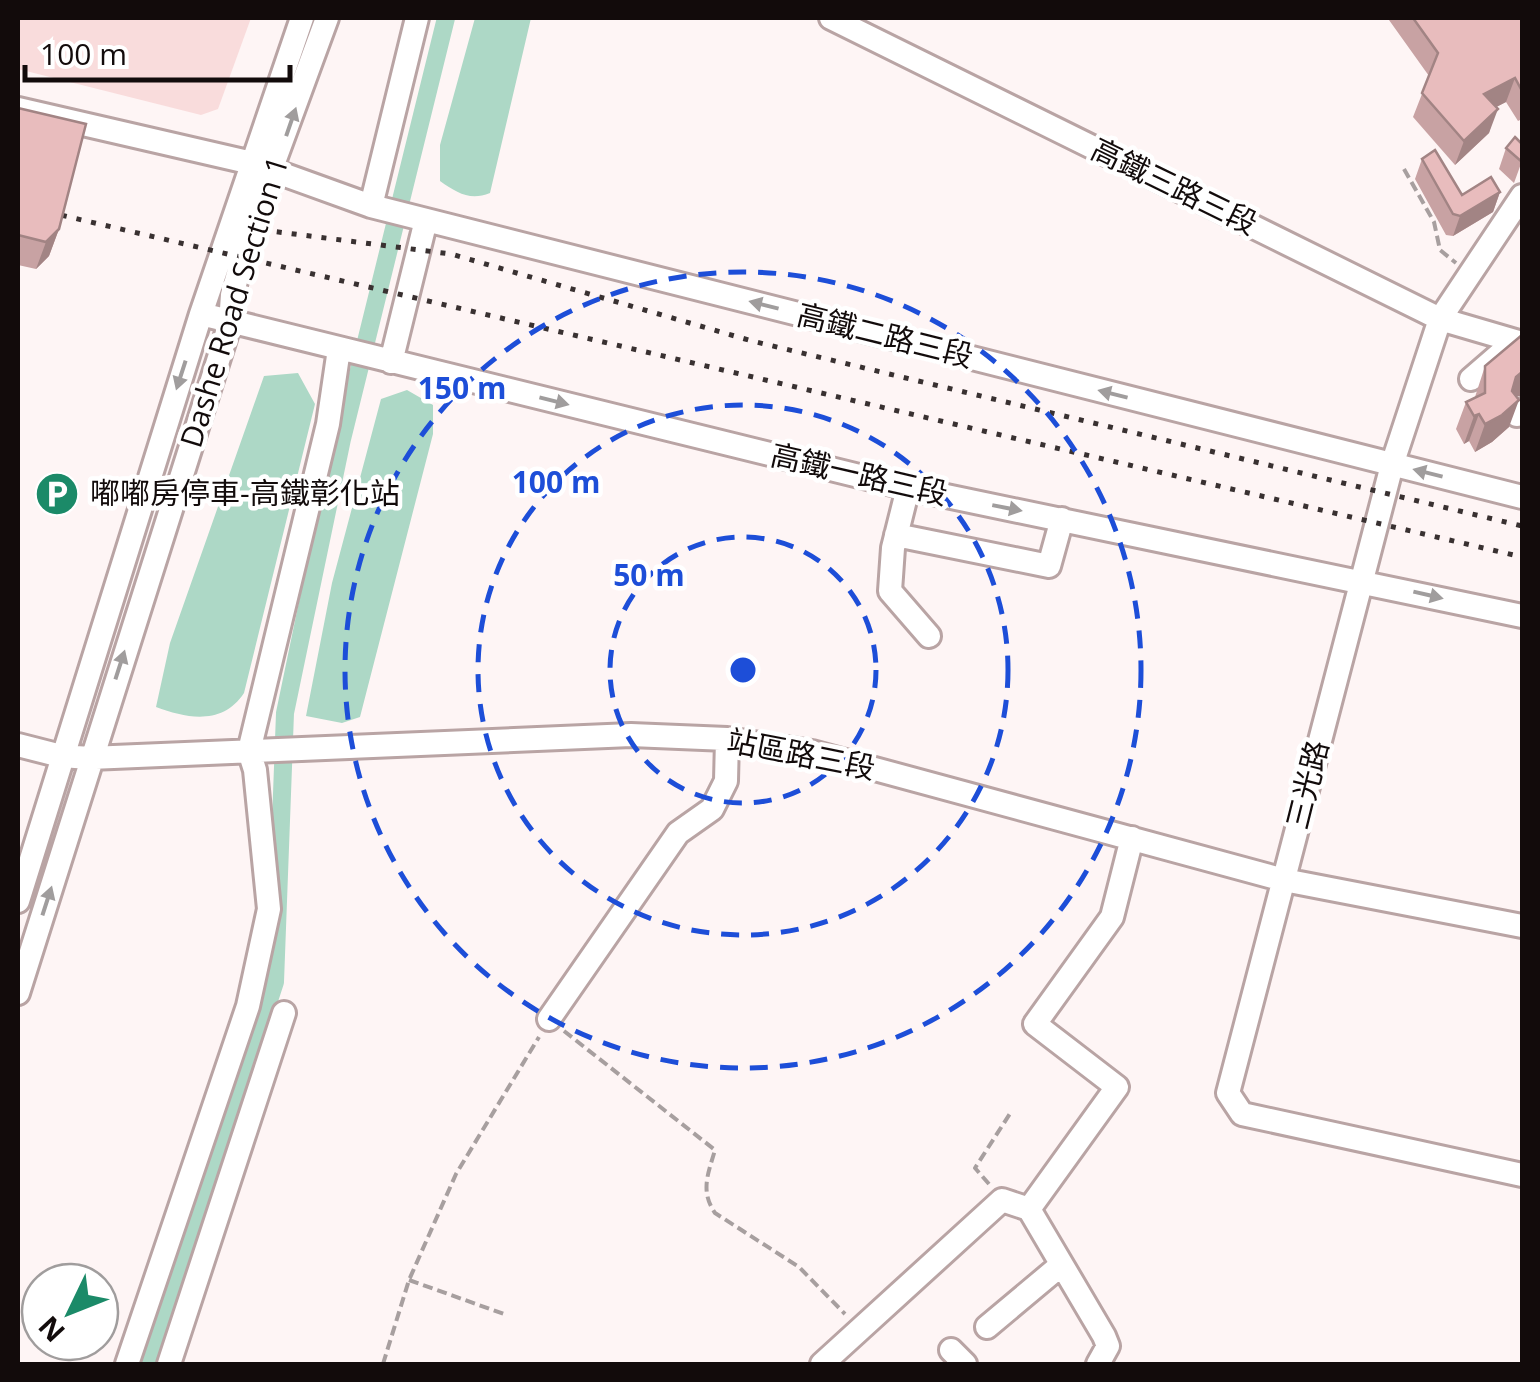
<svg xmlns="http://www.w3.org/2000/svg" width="1540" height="1382" font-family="'Open Sans','Noto Sans TC',sans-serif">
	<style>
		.green { fill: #f9dcdc }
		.water { fill: #add8c6 }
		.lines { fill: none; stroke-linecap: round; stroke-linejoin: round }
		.canal { stroke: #add8c6; stroke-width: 18 }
		.minor-casing { stroke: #b9a4a4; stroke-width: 28 }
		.path { stroke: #a79f9f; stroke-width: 4; stroke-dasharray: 10 5; stroke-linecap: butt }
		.minor { stroke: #fff; stroke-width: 22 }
		.rail { stroke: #393131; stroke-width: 5; stroke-dasharray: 5 10; stroke-linecap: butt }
		.wall { fill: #c8a2a3 }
		.shaded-wall { fill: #a28484 }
		.building { fill: #e8bcbd; stroke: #a28484; stroke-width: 2.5 }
		.oneway { fill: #a09d9d }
		.ring { fill: none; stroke: #1d4ed8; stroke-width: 5; stroke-dasharray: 18 12 }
		.labels { text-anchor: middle; stroke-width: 9; stroke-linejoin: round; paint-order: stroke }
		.street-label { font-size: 30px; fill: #120b0b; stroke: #fff }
		.poi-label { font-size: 30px; fill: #120b0b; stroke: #fff; text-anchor: start }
		.centre { fill: #1d4ed8; stroke: #fff; stroke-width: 5 }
		.ring-label { font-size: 30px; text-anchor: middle; font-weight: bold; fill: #1d4ed8; stroke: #fff; stroke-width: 9; stroke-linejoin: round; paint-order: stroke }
	</style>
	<rect width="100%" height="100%" fill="#fef5f5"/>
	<!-- green -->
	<path class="green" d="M18,18h233l-33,91 -17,6 -183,-46z"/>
	<!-- water -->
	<path class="water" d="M475,18h56l-41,175c-20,8 -33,0 -50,-12v-36z
		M298,373l17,31 -71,289c-21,32 -56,26 -88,14l14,-64 94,-267z
		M407,390l26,15v29l-73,283 -18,6 -36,-7 26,-133 49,-184z"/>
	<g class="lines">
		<!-- canal -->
		<path class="canal" d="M150,1364l125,-382 10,-269 57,-274 104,-421"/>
		<!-- minor casing -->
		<g class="minor-casing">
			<path id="minor" d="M831,18l609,301 82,24
				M18,109l234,54 119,43 1151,291
				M1522,196l-82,123 -48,146 -164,628 14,21 280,61
				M371,206l46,-188
				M201,314l707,174 614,128
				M391,362l35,-142
				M1471,379l37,-32
				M1517,415l5,-5
				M908,488l-15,60 -3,43 39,45
				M896,535l153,31 13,-47
				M18,745l43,11 29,2 541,-23 96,4 85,13 472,128 238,46
				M18,901l183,-587 101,-296
				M18,993l212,-670 2,-28 24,-84 71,-193
				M549,1019l129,-186 34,-24 14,-28 1,-42
				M1029,1209l88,-122 -82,-63 77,-107 20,-79
				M1029,1209l75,127 4,10 -10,18
				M987,1327l74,-62
				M951,1350l14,14
				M127,1364l121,-358 21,-97 -14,-139 -6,-19 79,-327 11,-75
				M169,1364l115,-351
				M822,1364l180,-164 27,9"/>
		</g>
		<!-- path -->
		<path class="path" d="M1404,169l30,53 6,28 16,13
			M564,1031l151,119c-7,24 -15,41 0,63l84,54 46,47
			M989,1184l-14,-16 36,-56
			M409,1280l95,34
			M383,1364l26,-84 47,-106 83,-137"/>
		<!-- minor -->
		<use href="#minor" class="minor"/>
		<!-- rail -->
		<path class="rail" d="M18,205l1504,352
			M247,228l204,26 301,87 770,185"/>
	</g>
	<!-- wall -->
	<path class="wall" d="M1390,18h132v101l-4,2 -12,-19 -10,5 -7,26 -34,32 -42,-48 16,-41 -40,-56z
		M18,108l41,121 -10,27 -13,13 -18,-4z
		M1506,148l16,13 -8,22 -15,-14z
		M1422,159l40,36 38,-3 -7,20 -40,24 -7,-1 -31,-56z
		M1522,335v61h-6l-7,31 -17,15 -17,10 -6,-11 -5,3 -8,-15 10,-27 9,-5 10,-31z"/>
	<!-- shaded-wall -->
	<path class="shaded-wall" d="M1515,78l-9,24 -31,16 9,-24z
		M1498,109l-9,24 -34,32 9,-24z
		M1500,192l-7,20 -40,24 7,-20z
		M59,229l-10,27 -13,13 10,-27z
		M1522,372v24h-5l-11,8 10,-27z
		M1519,400l-10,27 -17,15 -17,10 10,-28z
		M1479,414l-10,27 -5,3 10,-28z"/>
	<!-- building -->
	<path class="building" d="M1413,18h109v73l-7,-13 -31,16 14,15 -34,32 -42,-48 16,-40z
		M18,108l68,16 -27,105 -13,13 -28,-7z
		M1515,137l7,7v18l-16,-14z
		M1435,150l27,45 29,-18 9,15 -40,24 -7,-2 -31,-55z
		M1522,335v37l-6,5 -4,14 7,9 -17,15 -17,9 -6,-10 -5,2 -8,-14 19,-9v-27z"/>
	<!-- one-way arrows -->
	<defs><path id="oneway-solid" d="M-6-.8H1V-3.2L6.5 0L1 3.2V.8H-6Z" transform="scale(2.5)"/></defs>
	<g class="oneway">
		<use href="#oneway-solid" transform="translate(291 122) rotate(-71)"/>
		<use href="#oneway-solid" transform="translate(764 305) rotate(-166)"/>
		<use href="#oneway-solid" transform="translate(181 375) rotate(108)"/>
		<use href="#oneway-solid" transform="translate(1113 394) rotate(-166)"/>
		<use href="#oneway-solid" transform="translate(554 401) rotate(14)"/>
		<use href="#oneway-solid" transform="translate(1428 473) rotate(-166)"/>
		<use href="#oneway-solid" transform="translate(1007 508) rotate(11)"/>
		<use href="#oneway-solid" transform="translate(1428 595) rotate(13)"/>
		<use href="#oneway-solid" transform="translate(120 665) rotate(-72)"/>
		<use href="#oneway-solid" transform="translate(47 901) rotate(-72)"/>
	</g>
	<!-- distance rings -->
	<g class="ring">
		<circle cx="743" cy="670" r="133"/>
		<circle cx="743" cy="670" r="265"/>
		<circle cx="743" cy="670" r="398"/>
	</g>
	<!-- icons -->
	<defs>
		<g id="parking-disc" transform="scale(2.25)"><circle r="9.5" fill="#1b8a68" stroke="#fff"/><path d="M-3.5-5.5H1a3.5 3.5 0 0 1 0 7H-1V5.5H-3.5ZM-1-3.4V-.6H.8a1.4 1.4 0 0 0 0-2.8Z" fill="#fff"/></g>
	</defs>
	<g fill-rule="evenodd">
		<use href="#parking-disc" x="57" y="494"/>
	</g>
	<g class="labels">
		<!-- street labels -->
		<g class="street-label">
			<text transform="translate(1174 187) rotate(26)" y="10">高鐵三路三段</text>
			<text transform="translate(235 302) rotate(-73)" y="10">Dashe Road Section 1</text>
			<text transform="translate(885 336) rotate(14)" y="10">高鐵二路三段</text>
			<text transform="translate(859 475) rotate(13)" y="10">高鐵一路三段</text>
			<text transform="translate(801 755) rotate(11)" y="10">站區路三段</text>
			<text transform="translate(1308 785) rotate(-76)" y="10">三光路</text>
		</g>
		<!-- poi labels -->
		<g class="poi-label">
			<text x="90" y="504">嘟嘟房停車-高鐵彰化站</text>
		</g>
	</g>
	<circle cx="743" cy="670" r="15" class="centre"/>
	<g class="ring-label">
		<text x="462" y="399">150 m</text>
		<text x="556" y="493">100 m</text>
		<text x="649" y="586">50 m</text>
	</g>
	<!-- border -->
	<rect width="1540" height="1382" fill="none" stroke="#120b0b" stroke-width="40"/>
	<!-- north arrow -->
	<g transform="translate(70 1312) rotate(227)"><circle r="48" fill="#ffffff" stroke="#a09d9d" stroke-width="2.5"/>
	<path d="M0-8L18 38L0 25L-18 38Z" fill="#1b8a68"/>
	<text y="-15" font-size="28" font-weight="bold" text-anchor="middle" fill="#120b0b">N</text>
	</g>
	<!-- scale -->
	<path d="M25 65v15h265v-15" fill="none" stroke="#120b0b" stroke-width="5"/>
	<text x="40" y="65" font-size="30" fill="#120b0b" stroke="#ffffff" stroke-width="8" paint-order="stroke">100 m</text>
</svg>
